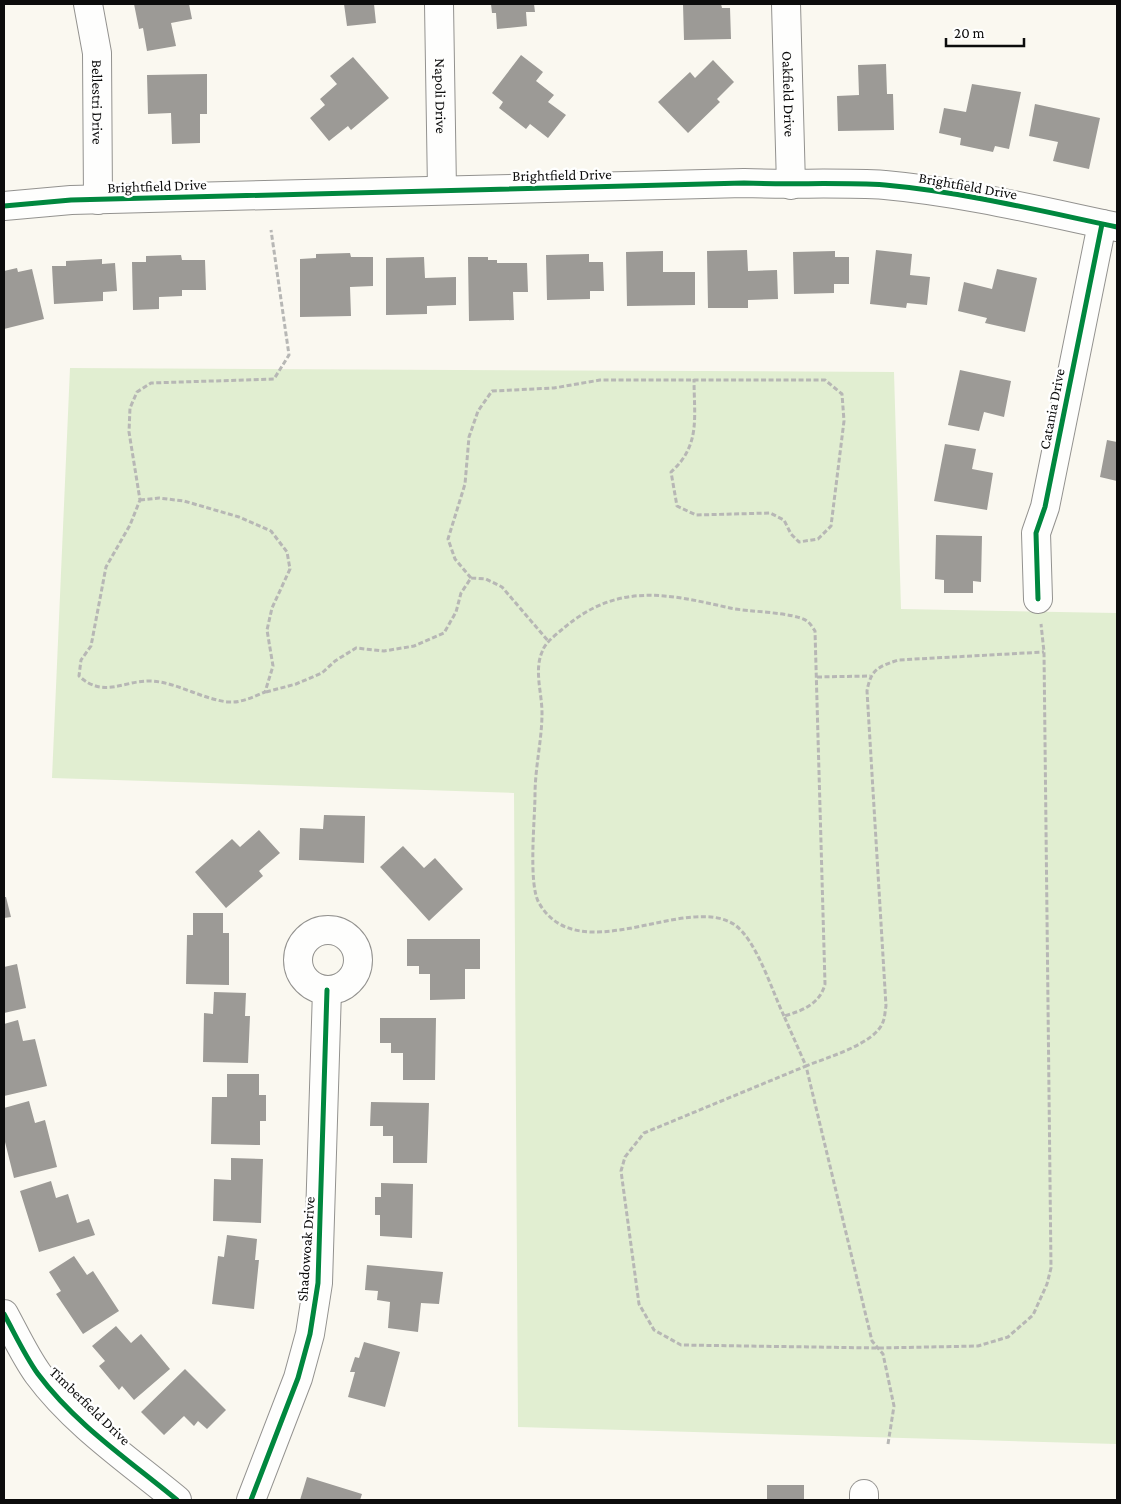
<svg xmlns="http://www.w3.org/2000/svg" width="1121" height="1504" font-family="'Crimson Pro',serif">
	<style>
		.green { fill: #e1eed1 }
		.building { fill: #9c9a96 }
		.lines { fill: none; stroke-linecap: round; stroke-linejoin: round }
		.minor-casing { stroke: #93928f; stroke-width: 30 }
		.path { stroke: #b7b7b5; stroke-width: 3; stroke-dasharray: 5 2.5; stroke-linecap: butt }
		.minor { stroke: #fefefd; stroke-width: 28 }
		.cycleway-casing { stroke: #fff; stroke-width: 8 }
		.cycleway { stroke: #00873e; stroke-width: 5 }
		.labels { text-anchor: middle; stroke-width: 5; stroke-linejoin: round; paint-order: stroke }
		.street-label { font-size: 15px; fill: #0c0c0c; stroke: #fff }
	</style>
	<rect width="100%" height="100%" fill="#faf8f0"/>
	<!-- green -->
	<path class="green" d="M70,368l824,4 7,237 216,4v831l-599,-17 -4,-634 -462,-15z"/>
	<!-- building -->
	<path class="building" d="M134,4h55l3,15 -21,4 5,23 -29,5 -4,-23 -4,1z
		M344,4h30l2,19 -29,3z
		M491,4h43l1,8h-9l1,14 -30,3 -1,-16h-4z
		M683,4h38l1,4h8l1,31 -47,1z
		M521,55l22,17 -7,9 18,14 -6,7 18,13 -18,23 -18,-14 -4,5 -27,-21 4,-6 -11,-9z
		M353,57l36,41 -38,32 -3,-4 -19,15 -19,-23 15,-13 -5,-6 17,-15 -7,-8z
		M713,60l21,22 -17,17 3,3 -32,31 -30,-31 32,-30 5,6z
		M886,64l1,30h6l1,36 -56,1 -1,-35 22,-1 -1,-30z
		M207,74v40h-7v29l-28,1 -1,-31 -23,1 -1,-39z
		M972,84l49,8 -12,57 -14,-3 -2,6 -33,-7 1,-7 -22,-5 5,-25 22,4z
		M1035,104l65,14 -11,51 -36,-8 5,-19 -29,-6z
		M747,250l1,21 29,-1 1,29 -30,1v8h-40l-1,-57z
		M876,250l36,4 -2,21 20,2 -3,28 -20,-2 -1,5 -36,-4z
		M663,251v21h32v33l-68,1 -1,-54z
		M835,251v6h14v27h-15v9l-40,1 -1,-42z
		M350,253l1,4h22v29l-23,1 1,29 -51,1v-58l16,-1v-4z
		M589,254v8h14l1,29h-14v8l-43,1 -1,-45z
		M181,255l1,5h23l1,30h-24v6l-23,1v12l-26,1 -1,-48h14v-6z
		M424,257l1,21 31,-1v28l-29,1v8l-41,1v-57z
		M468,257h20v3h9v3h30l1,29h-15l1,28 -45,1z
		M102,259v5l13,-1 2,28 -14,1v9l-49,3 -2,-38h14v-5z
		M17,268l1,4 14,-3 12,50 -40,10v-58z
		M997,269l40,9 -12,54 -40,-9 2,-5 -29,-7 6,-29 28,7z
		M960,370l51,11 -7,36 -20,-5 -5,19 -31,-6z
		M1107,440l10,2v39l-17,-4z
		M945,444l31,5 -4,20 21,4 -6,37 -53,-9z
		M936,535l46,1 -1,46 -8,-1v12h-29v-13l-9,-1z
		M324,815l41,1 -1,47 -65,-3 1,-32 23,1z
		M259,830l21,23 -21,18 4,5 -37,32 -31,-36 37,-33 8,8z
		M403,846l21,22 11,-10 28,31 -34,32 -49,-54z
		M4,897h2l5,20 -7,1z
		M193,913h30v20h6v52l-43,-1 1,-49h6z
		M407,939h73v30h-15v30l-35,1v-26h-11v-8h-12z
		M17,964l9,44 -22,5v-46z
		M214,992l32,1 -1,23h5l-2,47 -45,-1 1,-49 9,1z
		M380,1018h56l-1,62h-32v-27h-12v-10h-11z
		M18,1020l5,21 12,-2 12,47 -43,10v-72z
		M227,1074h32v21h7v26h-6v24l-49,-1 1,-47h15z
		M29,1101l6,22 10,-3 12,47 -43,11 -10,-40v-30z
		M371,1102l58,1 -2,60h-34v-27h-10v-10h-13z
		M231,1158l32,1 -2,64 -48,-2 1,-42 17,1z
		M51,1181l5,17 12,-4 9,29 12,-4 6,16 -56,17 -19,-61z
		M381,1183l32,1 -1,54 -32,-2v-21h-5v-18h6z
		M227,1235l30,4 -2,21h4l-5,49 -42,-5 6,-48 6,1z
		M74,1256l13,19 6,-4 26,40 -36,23 -27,-40 5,-3 -12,-19z
		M367,1265l76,7 -4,32 -18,-1 -3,29 -30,-4 2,-26 -13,-2 1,-9 -13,-1z
		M116,1326l15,17 10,-9 29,35 -36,31 -12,-14 -3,4 -20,-24 6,-5 -13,-15z
		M364,1342l36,10 -15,55 -37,-10 7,-25h-5l5,-15 4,1z
		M185,1369l41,41 -19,19 -9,-8 -4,5 -10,-10 -20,19 -23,-23z
		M307,1477l55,17 -2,6h-60z
		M767,1485h37v15h-37z"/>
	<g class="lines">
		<!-- minor casing -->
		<g class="minor-casing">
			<g id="minor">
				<path id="s1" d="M88,4l9,49 1,147"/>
				<path id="s2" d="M439,4l3,186"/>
				<path id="s3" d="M786,4l5,181"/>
				<path d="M4,206l67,-6 673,-17c47,2 94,-1 141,2 78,7 156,26 232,42"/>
				<path d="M1038,599l-2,-66 9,-26 57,-283"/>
				<circle cx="328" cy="960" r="30"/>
				<path d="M4,1314c11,20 21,42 34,60 37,50 92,87 139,126"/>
				<path d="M864,1494v6"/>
				<path d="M251,1500l47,-122 12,-44 8,-51 9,-293"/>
			</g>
		</g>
		<!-- path -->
		<path class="path" d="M140,500l19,-2 25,3 55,16 32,14 16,21 3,17 -18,39 -5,22 6,36 -8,26c-12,5 -24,11 -37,10 -26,-3 -50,-19 -76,-21 -29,-1 -48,18 -73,-5l2,-16 10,-14 15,-79 24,-42 10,-25 -11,-68 1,-24 7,-16 14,-9 123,-4 15,-24 -18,-125
			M471,578l-16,-19 -7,-20 17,-55 4,-47 9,-26 14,-20 62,-3 46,-8h225l17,14 2,27 -13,105 -13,13 -19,3 -8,-8 -7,-14 -14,-7 -74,2 -19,-9 -6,-34c30,-27 23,-55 23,-93
			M817,677l53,-1
			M266,692l30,-8 26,-11 13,-12 21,-13 28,3 30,-5 30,-13 12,-21 5,-19 10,-15 15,1 16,8 47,55
			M784,1016c-12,-25 -27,-75 -49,-91 -48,-33 -156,47 -196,-22 -11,-19 -4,-84 -4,-108 0,-28 7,-55 7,-82 0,-20 -8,-42 0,-61 3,-10 15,-18 23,-25 54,-45 103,-33 165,-19 18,4 64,4 77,13 3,2 6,7 8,10l10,353c-5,20 -23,27 -41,32l22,50c22,-9 69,-22 77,-44 2,-5 2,-11 3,-16l-19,-315c4,-22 11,-24 31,-31l146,-8
			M888,1444l6,-38 -11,-52 -11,-13 -66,-275 -162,67 -19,24 -4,14 18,133 15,26 27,15 197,3 100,-2 30,-9 25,-22 14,-31 4,-16 -7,-616 -3,-28"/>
		<!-- minor -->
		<use href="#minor" class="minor"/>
		<!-- cycleway casing -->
		<g class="cycleway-casing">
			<path id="cycleway" d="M4,206l67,-6 673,-17c47,2 94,-1 141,2 78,7 156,26 232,42
				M1038,599l-2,-66 9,-26 57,-283
				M4,1314c11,20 21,42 34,60 37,50 92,87 139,126
				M251,1500l47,-122 12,-44 8,-51 9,-293"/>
		</g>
		<!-- cycleway -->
		<use href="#cycleway" class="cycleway"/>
	</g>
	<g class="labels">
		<!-- street labels -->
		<g class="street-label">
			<text dy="5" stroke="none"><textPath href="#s3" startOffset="90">Oakfield Drive</textPath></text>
			<text dy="5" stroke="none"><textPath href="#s2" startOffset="92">Napoli Drive</textPath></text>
			<text dy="5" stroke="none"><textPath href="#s1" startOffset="99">Bellestri Drive</textPath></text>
			<text transform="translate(562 175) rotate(-1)" y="5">Brightfield Drive</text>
			<text transform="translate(157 186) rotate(-2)" y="5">Brightfield Drive</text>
			<text transform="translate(968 186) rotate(10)" y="5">Brightfield Drive</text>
			<text transform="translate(1052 409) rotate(-79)" y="5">Catania Drive</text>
			<text transform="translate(306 1249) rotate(-86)" y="5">Shadowoak Drive</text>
			<text transform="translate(90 1406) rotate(44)" y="5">Timberfield Drive</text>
		</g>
	</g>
	<!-- border -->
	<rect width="1121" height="1504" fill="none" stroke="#0c0c0c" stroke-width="10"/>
	<!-- scale -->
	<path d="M946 38v8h78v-8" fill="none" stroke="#0c0c0c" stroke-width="2.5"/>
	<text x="954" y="38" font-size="15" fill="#0c0c0c" stroke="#ffffff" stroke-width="4" paint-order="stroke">20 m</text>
</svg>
